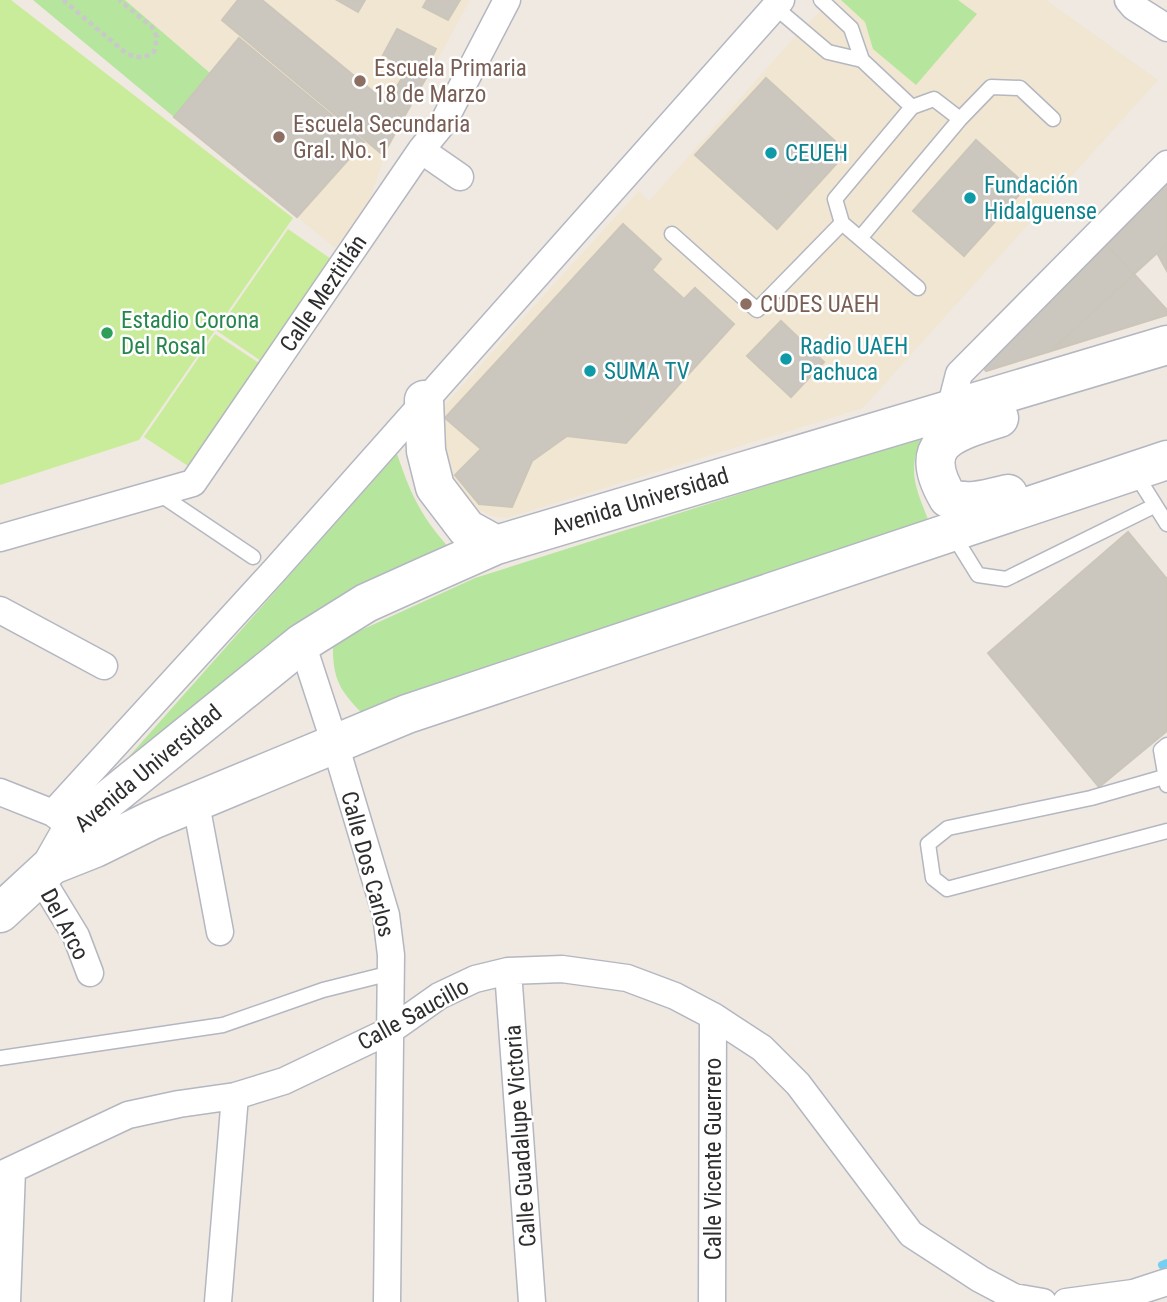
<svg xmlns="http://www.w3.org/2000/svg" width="1167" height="1302" font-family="'Roboto Condensed',sans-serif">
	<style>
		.education { fill: #f0e6d1 }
		.green { fill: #b6e59e }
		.pitch { fill: #c9ec9a }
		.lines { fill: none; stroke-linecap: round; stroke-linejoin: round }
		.stream { stroke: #75cff0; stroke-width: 8 }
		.building { fill: #cbc7bf; stroke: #cbc5ba; stroke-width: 2 }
		.service-casing { stroke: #b4b7c1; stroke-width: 17 }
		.minor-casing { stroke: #b4b7c1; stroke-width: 29 }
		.secondary-casing { stroke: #b4b7c1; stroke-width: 41 }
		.path { stroke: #c9c9c9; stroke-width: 4.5; stroke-dasharray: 5 3.5; stroke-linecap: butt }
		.service { stroke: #fff; stroke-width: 14 }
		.minor { stroke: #fff; stroke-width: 26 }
		.secondary { stroke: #fff; stroke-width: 38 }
		.education-dot { fill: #8d6e63; stroke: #fff; stroke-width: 2.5 }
		.culture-dot { fill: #0f9aa8; stroke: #fff; stroke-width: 2.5 }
		.leisure-dot { fill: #2e9e5b; stroke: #fff; stroke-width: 2.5 }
		.labels { text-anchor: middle; stroke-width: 5; stroke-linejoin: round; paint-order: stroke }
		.education-label { font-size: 23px; fill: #785e54; stroke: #fff; text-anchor: start }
		.culture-label { font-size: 23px; fill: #0d838f; stroke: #fff; text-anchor: start }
		.street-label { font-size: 23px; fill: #2e2e2e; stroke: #fff }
		.leisure-label { font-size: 23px; fill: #27864d; stroke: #fff; text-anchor: start }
	</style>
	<rect width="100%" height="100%" fill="#efe9e1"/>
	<!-- education -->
	<path class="education" d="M125,0h345l-86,157 -17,52 -32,39 -161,-131 36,-44z
		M831,0h215l112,80 -295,328 -356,110 -16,-2 -18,-9 -25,-27 -9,-69 200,-220 10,10 143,-161z"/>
	<!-- green -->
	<path class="green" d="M33,0h92l85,73 -36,44z
		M841,0h117l19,14 -61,71 -43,-36 -8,-27z
		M922,436c-16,38 -5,53 8,89l-563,193c-26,-26 -35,-37 -34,-75l142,-65z
		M397,454c14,41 24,63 54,96l-326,211z"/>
	<!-- pitch -->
	<path class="pitch" d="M0,0h11l282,218 -154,222 -139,45z
		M288,229l43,30 -70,102 -44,-30z
		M215,334l44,29 -71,103 -44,-29z"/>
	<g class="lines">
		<!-- stream -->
		<path class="stream" d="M1162,1265l5,-2"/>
	</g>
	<!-- building -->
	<path class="building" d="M238,0h24l142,117 -21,38 -161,-135z
		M337,0h28l-7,12z
		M427,0h33l-12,20 -25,-13z
		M397,29l39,20 -14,27 -39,-21z
		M239,38l125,104 -67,75 -123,-100z
		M408,68l18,10 -22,39 -17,-14z
		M766,78l81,74 -70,77 -82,-74z
		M976,140l51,46 -63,70 -51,-45z
		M1167,175v69l-33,30 -32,-34z
		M623,224l38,35 -9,11 32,29 11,-11 39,36 -108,119 -59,-7 -35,25 -20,46 -33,-3 -24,-29 26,-26 -36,-31z
		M1102,240l32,34 -83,77 -65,20 -7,-9z
		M1167,244v27l-10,-18z
		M1134,274l33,36v5l-116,36z
		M781,321l43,41 -33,35 -44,-41z
		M1128,532l39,47v152l-68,56 -111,-134z"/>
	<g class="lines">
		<!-- service casing -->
		<g class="service-casing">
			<path id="service" d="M821,0l30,28 11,32 50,47 22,-8 26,20 31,-32 29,1 33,31
				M775,7l53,45 34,8
				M912,107l-77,92 7,24 76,65
				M672,234l85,76 85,-87
				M861,237l99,-118
				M1135,473l32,51
				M158,493l95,64
				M952,533l26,42 28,4 148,-73
				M1167,745l-6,5 6,35
				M1164,777l-73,21 -143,30 -20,16 5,34 14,11 220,-58
				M0,1058l223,-33 100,-35 68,-17"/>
		</g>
		<!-- minor casing -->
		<g class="minor-casing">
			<path id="minor" d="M1128,0l6,7 33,21
				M421,150l39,27
				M950,409l9,-35 208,-210
				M0,538l193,-55 228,-333 22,-27 64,-123
				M0,610l104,56
				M302,643l33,101 51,171 5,40 -4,347
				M0,792l53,21 12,9
				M196,804l24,128
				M53,813l222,-243 506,-570
				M40,877l36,59 14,37
				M508,971l24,331
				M0,1175l128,-60 51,-11 56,-8 49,-15 107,-51 48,-34 36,-17 33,-8 54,-2 65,9 48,18 38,20 49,32 36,36 113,150 69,45 34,18 29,5
				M7,1302l5,-132
				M218,1302l17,-206
				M712,1302l1,-286
				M1066,1302l67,-9 34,-11"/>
		</g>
		<!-- secondary casing -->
		<g class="secondary-casing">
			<path id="secondary" d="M424,400l2,51 9,36 32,42 29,16
				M999,418c-47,15 -84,24 -51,80 21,7 39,1 60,-4
				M52,865l43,-17 57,-28 255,-106 760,-254
				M0,913l52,-48 21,-37 229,-185 64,-40 60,-27 70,-31 671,-200"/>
		</g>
		<!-- path -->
		<path class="path" d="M63,0l64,54c11,4 17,5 27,-2l3,-15 -5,-10 -33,-27"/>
		<!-- service -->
		<use href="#service" class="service"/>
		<!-- minor -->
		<use href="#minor" class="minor"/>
		<!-- secondary -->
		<use href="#secondary" class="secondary"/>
	</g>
	<!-- markers -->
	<g class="education-dot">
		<circle cx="360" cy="81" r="7"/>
		<circle cx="279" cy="137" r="7"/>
		<circle cx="746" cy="304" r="7"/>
	</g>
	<g class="culture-dot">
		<circle cx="771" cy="153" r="7"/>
		<circle cx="970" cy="198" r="7"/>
		<circle cx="786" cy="359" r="7"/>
		<circle cx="590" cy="371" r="7"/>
	</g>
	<circle class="leisure-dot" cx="107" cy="333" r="7"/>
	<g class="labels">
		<!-- education labels -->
		<g class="education-label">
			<text x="374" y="76">Escuela Primaria<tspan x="374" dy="26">18 de Marzo</tspan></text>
			<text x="293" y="132">Escuela Secundaria<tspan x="293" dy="26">Gral. No. 1</tspan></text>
			<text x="760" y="312">CUDES UAEH</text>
		</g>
		<!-- culture labels -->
		<g class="culture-label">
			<text x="785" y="161">CEUEH</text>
			<text x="984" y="193">Fundación<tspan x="984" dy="26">Hidalguense</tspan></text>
			<text x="800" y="354">Radio UAEH<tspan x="800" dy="26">Pachuca</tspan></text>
			<text x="604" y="379">SUMA TV</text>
		</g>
		<!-- street labels -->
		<g class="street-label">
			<text transform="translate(323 293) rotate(-56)" y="8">Calle Meztitlán</text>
			<text transform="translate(640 501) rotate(-17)" y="8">Avenida Universidad</text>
			<text transform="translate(148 768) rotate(-40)" y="8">Avenida Universidad</text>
			<text transform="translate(368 864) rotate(75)" y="8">Calle Dos Carlos</text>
			<text transform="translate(65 924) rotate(62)" y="8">Del Arco</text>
			<text transform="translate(413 1014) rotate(-29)" y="8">Calle Saucillo</text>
			<text transform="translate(520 1136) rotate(-94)" y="8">Calle Guadalupe Victoria</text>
			<text transform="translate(713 1159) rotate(-90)" y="8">Calle Vicente Guerrero</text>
		</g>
		<!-- leisure labels -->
		<g class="leisure-label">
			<text x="121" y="328">Estadio Corona<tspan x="121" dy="26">Del Rosal</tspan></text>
		</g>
	</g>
</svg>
